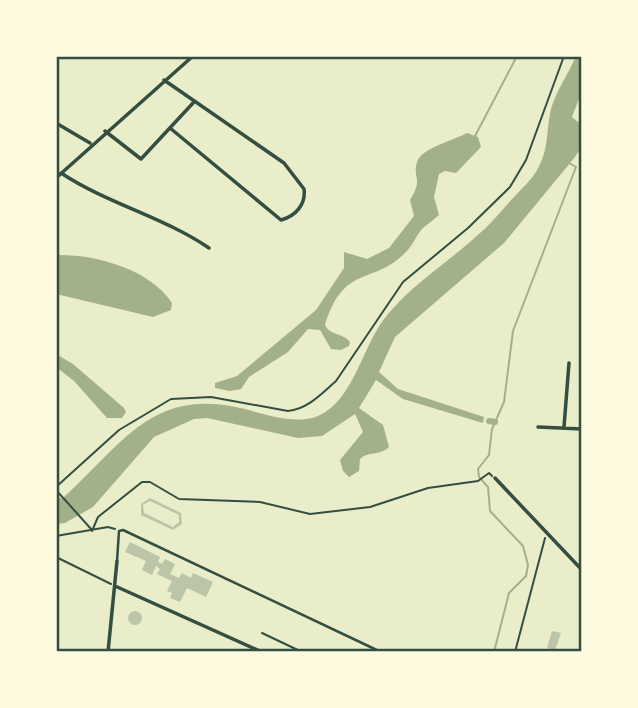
<svg xmlns="http://www.w3.org/2000/svg" width="638" height="708" font-family="Manrope,sans-serif">
	<style>
		.water { fill: #a3b18a }
		.lines { fill: none; stroke-linecap: round; stroke-linejoin: round }
		.stream { stroke: #a3b18a; stroke-width: 2 }
		.canal { stroke: #a3b18a; stroke-width: 6 }
		.building { fill: #bcc5a7; fill-rule: evenodd }
		.path { stroke: #344e41; stroke-width: 2 }
		.pedestrian { stroke: #344e41; stroke-width: 2.5 }
		.minor { stroke: #344e41; stroke-width: 3.5 }
		.secondary { stroke: #344e41; stroke-width: 5 }
		.neatline { fill: none; stroke: #344e41; stroke-width: 2.5 }
	</style>
	<rect width="100%" height="100%" fill="#e9edc9"/>
	<!-- water -->
	<path class="water" d="M576,56h6v35l-10,26 6,5 4,-2v26l-7,11 -71,86 -109,94 -16,35 19,17 86,28 -1,6 -80,-24 -27,-19 -17,28 24,17 6,22c-9,9 -21,4 -29,12l-1,12 -10,6 -6,-6 -3,-11 23,-28 -8,-18 -33,22 -24,2 -91,-20 -13,1 -40,18 -61,70 -28,16 -9,1v-26h7c61,-55 89,-112 182,-89 21,6 51,16 73,7 37,-16 44,-72 70,-102 27,-32 62,-53 92,-81 12,-10 22,-23 33,-35 8,-9 18,-17 24,-28 12,-20 9,-39 14,-61 5,-18 18,-36 25,-53z
		M467,133l11,4 3,10 -25,26 -11,-2 -6,3 -5,23 5,18c-5,5 -12,9 -17,14 -6,7 -9,16 -16,23 -33,34 -62,11 -81,73 4,10 18,8 25,17l-1,4 -8,4 -10,-1 -11,-19 -12,-1 -20,23 -39,25 -8,12 -11,2 -15,-3v-5l22,-7 79,-66 28,-42v-16l23,7 22,-11 25,-32 -4,-16c14,-23 2,-20 7,-38 4,-14 38,-22 50,-29z
		M56,255c39,-1 94,14 116,48l-1,7 -18,7 -97,-23z
		M56,354l17,10 51,44 2,4 -4,6h-15l-33,-37 -18,-14z"/>
	<g class="lines">
		<!-- stream -->
		<path class="stream" d="M474,138l43,-82
			M494,652l15,-59 17,-17 2,-11 -5,-19 -33,-35 -2,-24 -9,-10 -1,-8 11,-14 3,-26 12,-27 9,-71 63,-164 -7,-4"/>
		<!-- canal -->
		<path class="canal" d="M489,421l6,1"/>
	</g>
	<!-- building -->
	<path class="building" d="M150,498l31,15 1,11 -9,6 -32,-15v-11zM150,501l29,14v7l-6,5 -29,-14 -1,-8z
		M130,542l30,15 -2,5 4,2 3,-5 10,5 -5,10 9,4 3,-5 9,5 2,-5 20,9 -7,15 -19,-9 -7,14 -10,-4 2,-5 -5,-2 5,-10 -15,-7 3,-5 -4,-3 -4,9 -10,-5 4,-9 -21,-9z
		M128 618a7 7 0 1 1 14 0a7 7 0 1 1-14 0Z
		M552,631l9,2 -6,17 -8,-2z"/>
	<g class="lines">
		<!-- path -->
		<path class="path" d="M56,487l63,-57 52,-31 40,-2 77,14c20,-2 34,-18 48,-30l67,-99 65,-54 42,-41 16,-27 38,-104
			M56,490l36,40
			M92,531l6,-14 44,-35h8l29,17 81,3 50,12 60,-7 58,-19 50,-7 11,-8 3,3
			M56,536l52,-9 7,2
			M56,557l55,27
			M262,633l40,19
			M515,652l30,-114"/>
		<!-- pedestrian -->
		<path class="pedestrian" d="M117,561l2,-30 4,-1 258,122"/>
		<!-- minor -->
		<path class="minor" d="M164,80l120,83 20,26c2,15 -8,27 -23,31l-111,-92
			M56,123l34,20
			M105,131l36,28 53,-57
			M61,173c47,31 103,44 148,75
			M56,178l137,-122
			M538,427l44,2
			M564,427l5,-64
			M495,478l87,92
			M115,586l147,66
			M108,652l9,-91"/>
		<!-- secondary -->
		<path class="secondary" d="M56,56h1"/>
	</g>
	<!-- border -->
	<rect width="638" height="708" fill="none" stroke="#fefae0" stroke-width="116"/>
	<rect x="58" y="58" width="522" height="592" class="neatline"/>
</svg>
